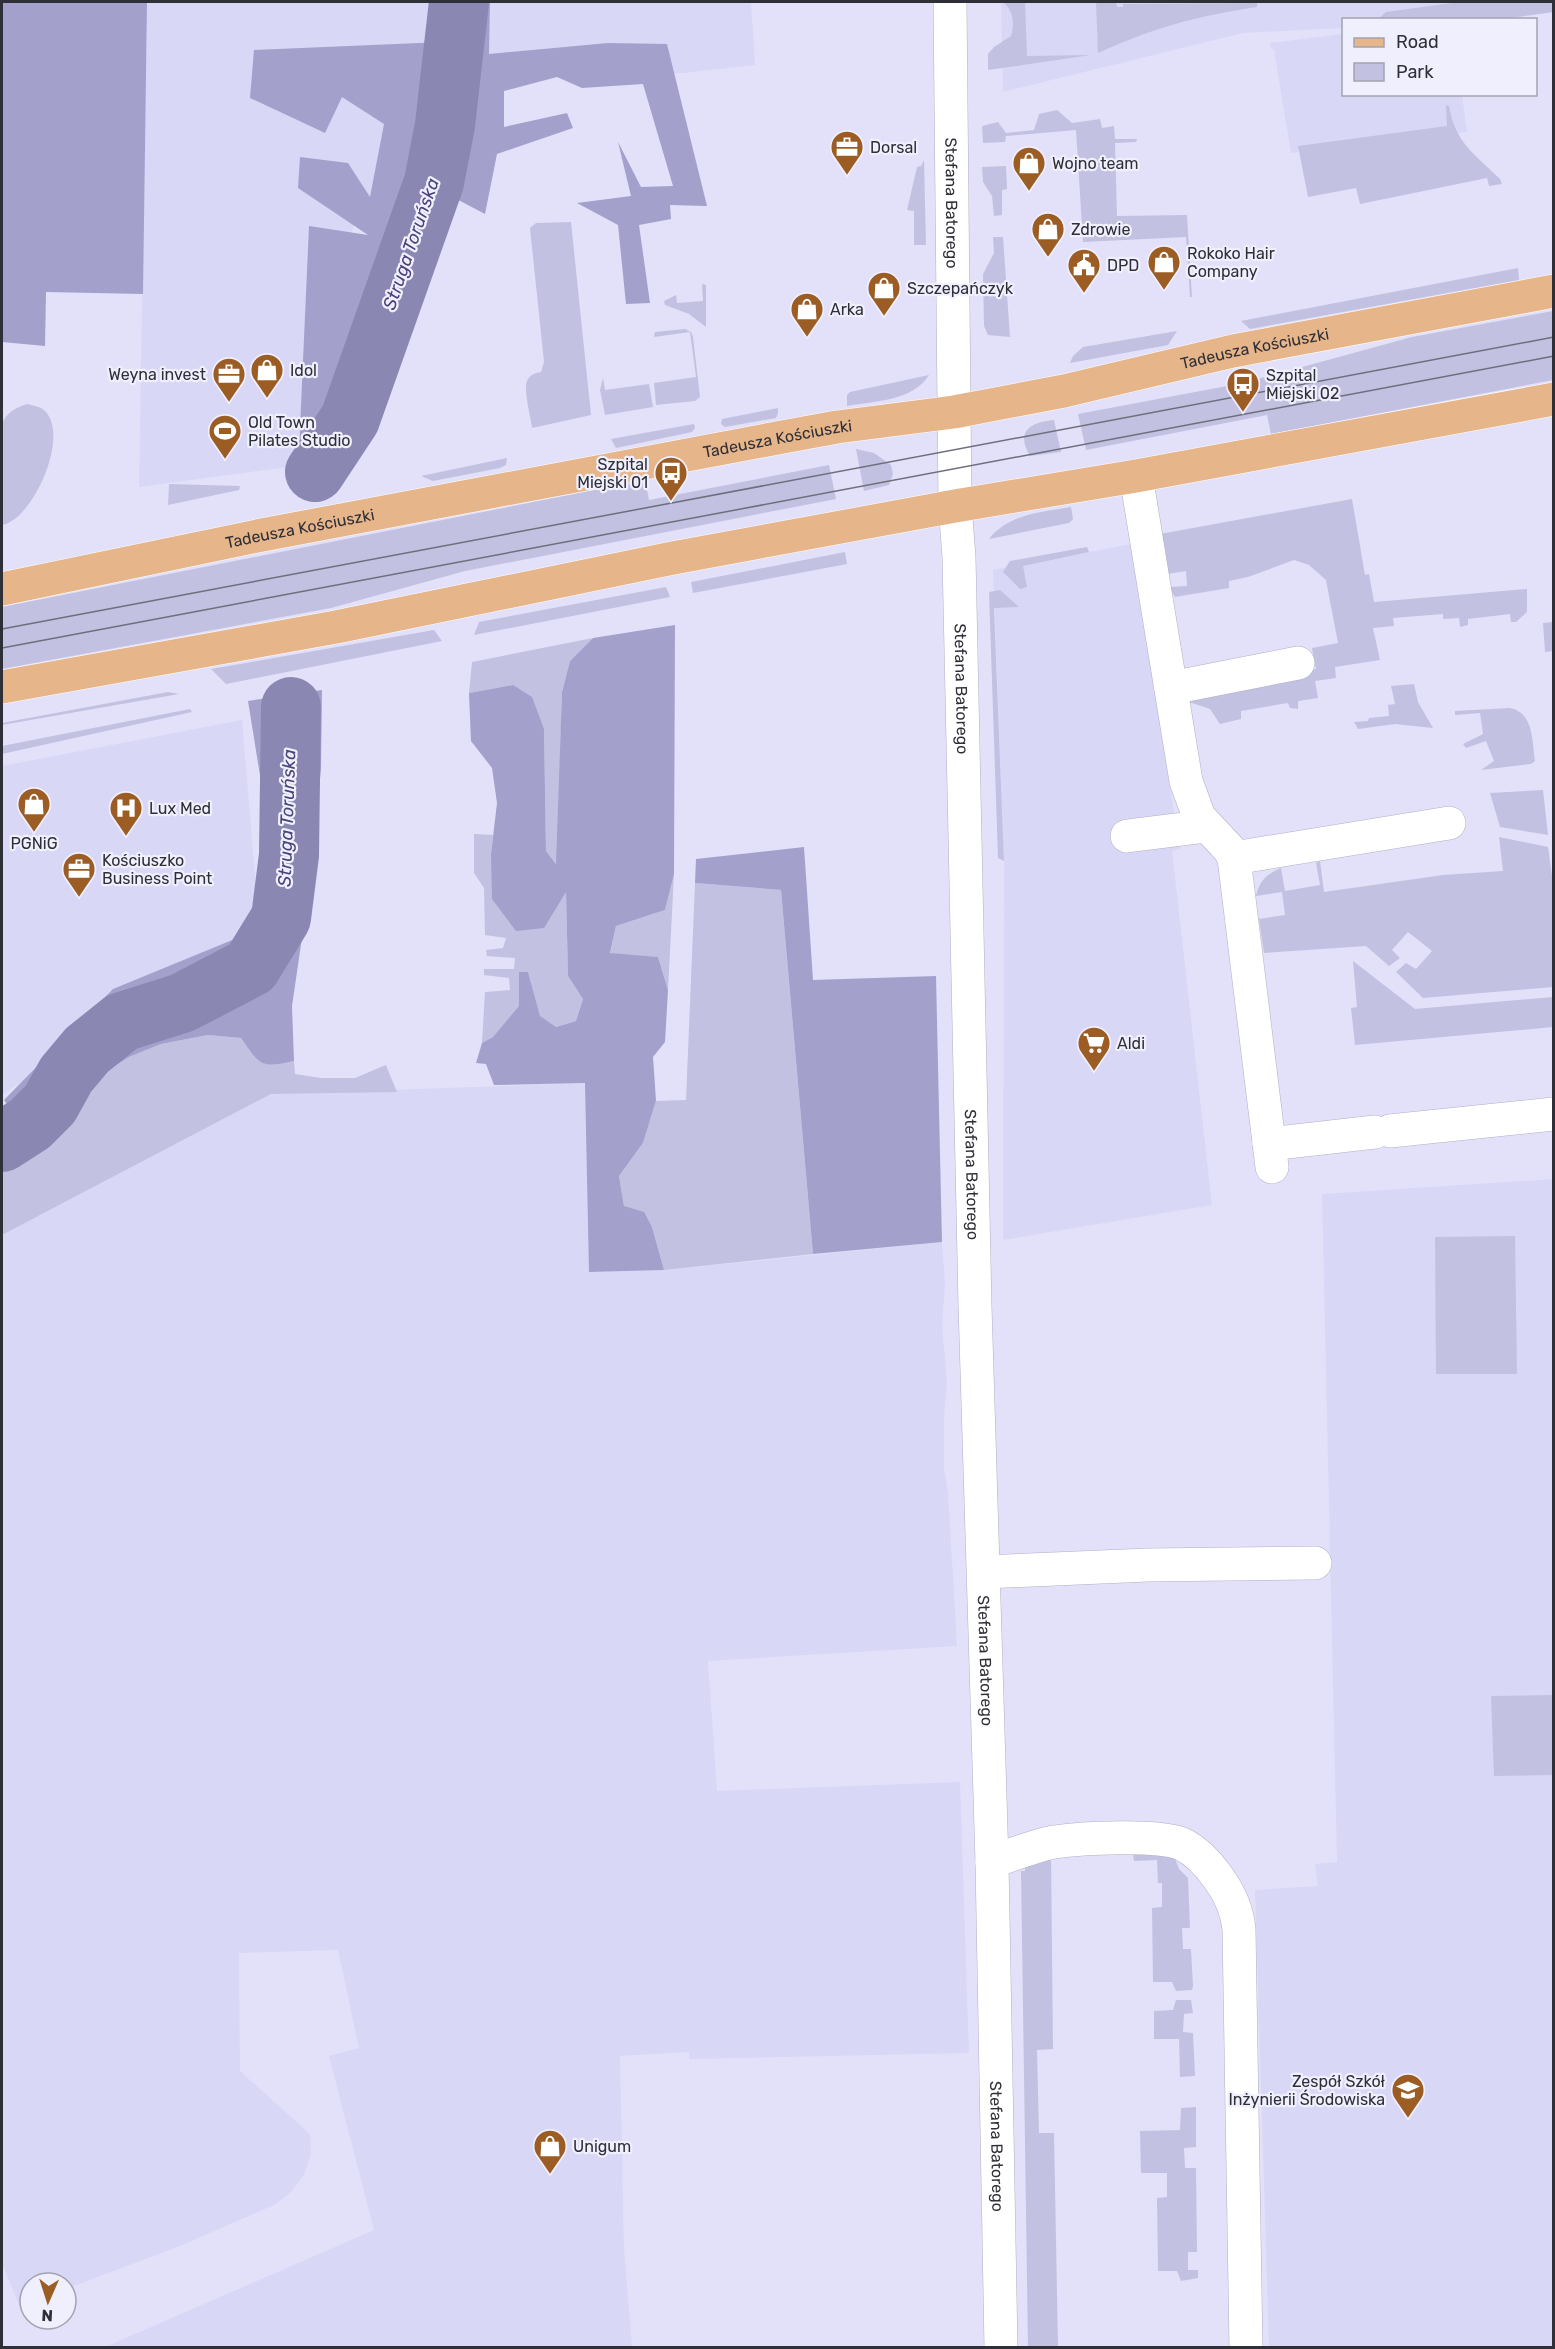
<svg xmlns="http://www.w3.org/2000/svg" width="1555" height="2349" font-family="Rubik,sans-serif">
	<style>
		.built { fill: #d9d7f6 }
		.green { fill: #c2c1e1 }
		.forest { fill: #a3a0cc }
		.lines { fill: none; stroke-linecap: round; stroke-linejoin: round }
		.river { stroke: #8a88b3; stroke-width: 60 }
		.minor-casing { stroke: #b0afc6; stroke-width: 34 }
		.major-casing { stroke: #fff; stroke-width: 34 }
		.minor { stroke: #fff; stroke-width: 33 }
		.major { stroke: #e6b589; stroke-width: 33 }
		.tram { stroke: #6e6e7c; stroke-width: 1.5 }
		.labels { text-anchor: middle; stroke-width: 4.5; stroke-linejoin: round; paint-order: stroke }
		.poi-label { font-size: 16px; fill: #2f2f38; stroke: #f0effe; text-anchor: start }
		.street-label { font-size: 16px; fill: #2f2f38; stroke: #f0effe }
		.water-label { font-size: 18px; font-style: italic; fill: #4a427c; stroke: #f0effe }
	</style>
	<rect width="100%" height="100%" fill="#e2e1f9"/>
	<!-- built -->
	<path class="built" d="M147,2h604l4,63 -71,8 -73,4 -122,-23 -132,163 -22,64 -39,164 -9,22 -148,20z
		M1001,2h552l1,10 -57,8h-153l-1,8 -100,5 -240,59z
		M1343,34l1,60 118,1 5,37 -176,21 -17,-104h-3l-1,-6z
		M1131,544l49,305 -8,2 40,354 -209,35 1,-379 -11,-291z
		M242,720l17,203 -257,172v-329z
		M586,1083l4,189 74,-2 278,-28 3,43 -3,40 5,57 -3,35v51l4,24 9,154 -249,15 9,130 243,-9 9,271 -280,6v-7l-69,4 4,193 8,98h-527l269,-117 -45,-174 30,-8 -21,-98 -99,3 1,118 70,63 1,20 -7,20 -12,17 -16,13 -96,42 -114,43v-6h-36v20l-10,4 -18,-44v-1028l269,-141z
		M1553,1179v1168h-284l-14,-457 63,-4 -3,-22 22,-2 -15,-668z"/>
	<!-- green -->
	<path class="green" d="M1003,2h22l2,54 64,-1 -103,15v-16l6,-7 17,-11c4,-13 2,-26 -8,-34z
		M1096,2h20l1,5h6v-3l134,-1v4c-60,9 -104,21 -159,46z
		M1459,2h94v10l-57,8 -118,-1 8,-7z
		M1446,105l3,1c6,37 26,48 51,73l2,5 -13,2 -2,-8 -127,26 -4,-16 -48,9 -10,-51 149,-20z
		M1057,110l15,13 28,-4 2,9 12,-2 1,13h22l-1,3 -21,1 2,73 70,-1 5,82h-2l-4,-60 -103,5 -7,-112 -70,6 -1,6 -22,1 -1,-17 16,-4 8,11 28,-3 5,-16z
		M924,160l2,85h-12v-34l-7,-1 10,-43 4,-1z
		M1006,166l1,23 -5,1v25l-8,1 -2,-20 -9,-14 -1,-15z
		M571,222l20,193 -59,13c-1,-11 -10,-41 -4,-49 3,-5 8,-6 13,-7l3,-10 -14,-134 6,-5z
		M993,237h10l7,100 -22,-2 -4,-9 -1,-52 11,-21z
		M1518,268l1,12 -269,49 -9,-8z
		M702,284l4,1v42l-17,-13 -24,-9 -1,-4 12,-6 1,8 26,-2z
		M1553,311v69l-282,54 -4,-19 -181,35 -8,-36 165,-31 169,-46z
		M685,329l6,3 2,5 7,60 -5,4 -39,4 -2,-22 42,-6 -6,-45 -36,5 1,-5z
		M1177,331l-9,14 -98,18 3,-7 10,-9z
		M929,375c-16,26 -54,26 -82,31v-11l3,-3z
		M603,378l2,12 44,-6 4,23 -48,8 -5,-25z
		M27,404c4,1 10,2 14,4 33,20 -7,112 -39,117v-101c5,-12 13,-16 25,-20z
		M778,408v5l-2,5 -51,9 -4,-3 1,-5z
		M1054,420l7,32 -31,4c-15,-25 1,-34 24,-36z
		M694,424l1,4 -3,4 -76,16 -5,-9z
		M856,449l18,4 17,12 2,9 -4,11 -25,6z
		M507,458l-1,7 -6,3 -67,13 -12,-5z
		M829,465l7,34 -371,72 -134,37 -329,61v-62l643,-127 4,20z
		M169,484l71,2 -1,4 -71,15z
		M1352,499l13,76 4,-1 5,28 153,-13v23l-11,10h-5l-1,-8 -42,5v6l-8,2 -1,-9 -16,1v-5l-50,4 1,8 -21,2 7,32 -45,7 1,11 -21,3 3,17 -20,3v8l-8,-1 -2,-5 -47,8v8l-21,5 -10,-15 -24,-8 -2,-8 132,-24 -4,-21 26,-5 -12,-63 -17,-15 -15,-5 -46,17 -19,4v7l-54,9 -6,-10 18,-1 -1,-15 -19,3 -7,-40z
		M1071,507l2,12 -4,4 -80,16c19,-25 53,-27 82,-32z
		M1087,547l2,5 -66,14 4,21 -7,2 -17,-17 7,-11z
		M845,552l2,12 -154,29 -2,-11z
		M666,587l4,10 -196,38 5,-13z
		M1000,590l19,17 -25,1 10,253 -6,-3 -9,-266z
		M1553,622v29l-8,1 -2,-29z
		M434,630l8,11 -216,43 -15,-15z
		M593,638l-23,23 -8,31 -5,173 -11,-14 -2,-122 -31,-44 -44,8 3,-31z
		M1414,684l4,18 15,26 -38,-4 -37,5 -4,-7 14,-1 1,-3 20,-2 -1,-11 7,-1 -4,-18z
		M168,692l11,2 -177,31v-2z
		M1510,708c24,5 22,33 25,53l-4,3 -50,6 13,-9 -8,-20 -20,7 -3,-4 20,-10 -3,-21 -25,2v-4z
		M190,709l2,3 -190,42v-8z
		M1543,790l5,45 -48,-8 -10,-34z
		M474,834l19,1 -2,19 75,37 2,85 15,23 -7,22 -20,6 -16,-10 -12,-45h-9l1,34 -27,31 -11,6 3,-51 25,-2 -1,-12 -25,-3v-6h30l1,-11 -28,-2 -1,-6 17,-2 3,-10 -21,-3 -1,-47 -10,-15z
		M1499,837l49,10 6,43 -1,97 -130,11 -27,-26 10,-9 10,6 16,-18 -24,-19 -16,18 8,8 -11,8 -23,-20 -102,7 -5,-34 26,-4 -3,-23 -26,4c3,-15 11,-22 25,-28l4,23 35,-6 -4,-22 4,-2 4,31 119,-17 60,-4z
		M674,874l-6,116 -10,-33 -48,-3 6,-28 49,-16z
		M695,883l86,7 32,364 -149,16 -12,-43 -28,-21 -5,-30 24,-33 13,-42 30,-1z
		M1353,961l62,48 138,-12v30l-198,18 -4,-37 6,-1z
		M208,1035l33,3c17,27 21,31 53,23l1,13 26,4h34l31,-13 11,27 -126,2 -269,141v-66l16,-19 50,-38 26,-33 35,-22 32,-13z
		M1515,1236l2,138h-81l-1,-137z
		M1553,1695v80l-59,1 -3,-80z
		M1172,1851l7,18 9,9 2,50h-8l1,21h8l2,37 -1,4 -16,1 -4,-9h-19l-1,-74 10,-1v-24h-4l-1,-23 -23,1 -1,-7 -82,2 2,193 -16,1 2,83h15l4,214h-30l-7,-476h4v-7l32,-11z
		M1176,2000h15l2,13 -9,1 -1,18 10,1 2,43 -15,1 -1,-38h-25v-28l19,-1z
		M1196,2107v40l-12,1 1,20h11l1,84h-9v18h10v8l-17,3 -4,-10h-19l-1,-73 10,-1v-24h-26l-1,-42 40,-1 1,-22z"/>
	<!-- forest -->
	<path class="forest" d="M40,2h107l-4,292 -97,-2 -1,54 -43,-4v-339z
		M471,2h19l-1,52 119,-11 59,1 40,162 -37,-1 1,14 -32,6 11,78 -24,1 -8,-79 -41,-22 54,-7 -13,-54 23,45 32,-1 -30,-102 -61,4 -25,-11 -53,14v36l63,-14 6,15 -76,26 -12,60 -40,-21 -82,245 -65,35 11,-247 59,9 -70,-47 2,-31 48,6 22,34 14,-73 -42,-27 -17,36 -75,-35 4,-48 213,-9z
		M675,625l-1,249 -9,36 -49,16 -6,27 48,4 10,33 -3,52 -12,15 3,44 -13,42 -24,33 5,30 20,6 8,15 12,43 -75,2 -4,-189 -91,2 -8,-21 -10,-1 6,-20 11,-6 26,-31v-34h9l12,44 16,11 20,-6 7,-22 -15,-23 -2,-84 -22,36 -28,3 -24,-32 -1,-45 6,-51 -5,-35 -21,-27 -2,-48 44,-8 19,12 12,32 2,122 10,13 6,-172 8,-31 23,-23z
		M322,690l-1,78 -10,108 -19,130 2,55c-33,8 -35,4 -53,-23l-33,-3 -47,9 -32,13 -35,22 -26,33 -50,38 -16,19v-46l9,-13 -7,-10 109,-111 146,-60 14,-73 -25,-155z
		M804,847l9,133 123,-4 6,266 -129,12 -32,-364 -86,-7 1,-24z"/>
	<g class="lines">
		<!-- river -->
		<path class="river" d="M315,472l35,-53 84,-237 11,-57 14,-123
			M2,1142l28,-18 20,-20 16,-29 21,-25 35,-28 60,-19 69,-36 30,-49 8,-63 2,-148"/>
		<!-- minor casing -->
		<g class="minor-casing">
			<g id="minor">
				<path id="s1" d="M950,2l5,504 4,51 16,749 17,556 9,486"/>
				<path d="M1136,476l50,305 13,36 30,32 5,9 215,-35"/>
				<path d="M1171,688l127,-25"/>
				<path d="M1127,836l80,-10"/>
				<path d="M1234,858l38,309"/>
				<path d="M1390,1131l164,-17"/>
				<path d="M1269,1144l106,-12"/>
				<path d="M984,1572l164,-7 167,-2"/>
				<path d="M992,1862c20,-7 41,-16 62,-20 27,-4 104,-8 128,2 14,7 28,22 37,35 11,15 18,31 20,50l7,419"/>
			</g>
		</g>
		<!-- major casing -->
		<g class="major-casing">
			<g id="major">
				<path id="s2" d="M2,589l260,-54 526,-99 49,-9 117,-15 110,-21 169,-40 321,-60"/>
				<path d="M2,687l334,-60 337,-69 282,-52 181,-30 418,-77"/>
			</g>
		</g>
		<!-- minor -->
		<use href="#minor" class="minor"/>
		<!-- major -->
		<use href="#major" class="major"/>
		<!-- tram -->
		<path class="tram" d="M2,629l1552,-292
			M2,648l1552,-292"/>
	</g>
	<!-- icons -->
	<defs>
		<g id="office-pin" transform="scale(1.725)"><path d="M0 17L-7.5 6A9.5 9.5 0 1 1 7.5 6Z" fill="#9c5d24" stroke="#f0effe"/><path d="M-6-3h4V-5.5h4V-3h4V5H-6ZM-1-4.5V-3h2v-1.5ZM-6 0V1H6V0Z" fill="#fff"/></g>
		<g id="shop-pin" transform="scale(1.725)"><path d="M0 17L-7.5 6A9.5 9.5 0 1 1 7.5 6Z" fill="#9c5d24" stroke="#f0effe"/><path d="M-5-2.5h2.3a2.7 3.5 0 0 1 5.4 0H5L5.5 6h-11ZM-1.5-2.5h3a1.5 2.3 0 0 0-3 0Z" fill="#fff"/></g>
		<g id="civic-pin" transform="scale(1.725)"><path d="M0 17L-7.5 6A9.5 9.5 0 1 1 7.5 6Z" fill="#9c5d24" stroke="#f0effe"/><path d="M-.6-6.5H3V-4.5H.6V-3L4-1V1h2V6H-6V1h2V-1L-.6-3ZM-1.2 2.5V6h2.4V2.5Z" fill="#fff"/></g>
		<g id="bus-pin" transform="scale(1.725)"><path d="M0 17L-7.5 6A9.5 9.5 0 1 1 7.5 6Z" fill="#9c5d24" stroke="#f0effe"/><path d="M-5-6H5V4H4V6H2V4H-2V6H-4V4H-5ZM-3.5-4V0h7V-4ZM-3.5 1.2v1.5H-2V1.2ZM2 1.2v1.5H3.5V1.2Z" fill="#fff"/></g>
		<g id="stadium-pin" transform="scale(1.725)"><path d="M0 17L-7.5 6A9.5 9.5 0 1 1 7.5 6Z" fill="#9c5d24" stroke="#f0effe"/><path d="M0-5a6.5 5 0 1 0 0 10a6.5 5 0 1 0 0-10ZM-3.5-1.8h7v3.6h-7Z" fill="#fff"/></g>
		<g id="hospital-pin" transform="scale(1.725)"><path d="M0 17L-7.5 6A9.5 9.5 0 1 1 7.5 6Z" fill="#9c5d24" stroke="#f0effe"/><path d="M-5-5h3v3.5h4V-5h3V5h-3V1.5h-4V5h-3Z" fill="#fff"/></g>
		<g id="supermarket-pin" transform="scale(1.725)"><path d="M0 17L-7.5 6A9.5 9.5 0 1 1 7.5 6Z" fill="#9c5d24" stroke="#f0effe"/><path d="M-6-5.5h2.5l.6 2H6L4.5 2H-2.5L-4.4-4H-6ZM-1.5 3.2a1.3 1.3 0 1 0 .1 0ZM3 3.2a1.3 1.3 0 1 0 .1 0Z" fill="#fff"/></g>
		<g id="school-pin" transform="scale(1.725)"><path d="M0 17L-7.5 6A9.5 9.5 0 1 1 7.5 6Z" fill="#9c5d24" stroke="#f0effe"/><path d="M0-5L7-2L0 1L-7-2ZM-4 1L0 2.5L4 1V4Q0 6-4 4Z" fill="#fff"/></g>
	</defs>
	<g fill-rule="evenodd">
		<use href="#office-pin" x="847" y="147"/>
		<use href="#shop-pin" x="1029" y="163"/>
		<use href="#shop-pin" x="1048" y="229"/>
		<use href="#shop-pin" x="1164" y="262"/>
		<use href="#civic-pin" x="1084" y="265"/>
		<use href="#shop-pin" x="884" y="288"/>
		<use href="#shop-pin" x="807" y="309"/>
		<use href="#shop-pin" x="267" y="370"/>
		<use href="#office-pin" x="229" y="374"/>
		<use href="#bus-pin" x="1243" y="384"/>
		<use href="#stadium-pin" x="225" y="431"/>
		<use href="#bus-pin" x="671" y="473"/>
		<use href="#shop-pin" x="34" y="804"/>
		<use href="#hospital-pin" x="126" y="808"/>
		<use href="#office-pin" x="79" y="869"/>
		<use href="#supermarket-pin" x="1094" y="1043"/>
		<use href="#school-pin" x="1408" y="2090"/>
		<use href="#shop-pin" x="550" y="2146"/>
	</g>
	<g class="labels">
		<!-- poi labels -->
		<g class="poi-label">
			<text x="870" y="153">Dorsal</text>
			<text x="1052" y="169">Wojno team</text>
			<text x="1071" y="235">Zdrowie</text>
			<text x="1187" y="259">Rokoko Hair<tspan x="1187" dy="18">Company</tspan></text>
			<text x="1107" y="271">DPD</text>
			<text x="907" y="294">Szczepańczyk</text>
			<text x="830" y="315">Arka</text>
			<text x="290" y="376">Idol</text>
			<text x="206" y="380" text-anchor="end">Weyna invest</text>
			<text x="1266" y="381">Szpital<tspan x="1266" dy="18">Miejski 02</tspan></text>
			<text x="248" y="428">Old Town<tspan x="248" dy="18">Pilates Studio</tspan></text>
			<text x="648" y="470" text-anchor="end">Szpital<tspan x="648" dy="18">Miejski 01</tspan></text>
			<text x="149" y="814">Lux Med</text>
			<text x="34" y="849" text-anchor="middle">PGNiG</text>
			<text x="102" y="866">Kościuszko<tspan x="102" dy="18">Business Point</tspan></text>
			<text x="1117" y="1049">Aldi</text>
			<text x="1385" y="2087" text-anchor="end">Zespół Szkół<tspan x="1385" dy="18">Inżynierii Środowiska</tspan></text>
			<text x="573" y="2152">Unigum</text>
		</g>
		<!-- street labels -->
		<g class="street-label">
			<text dy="6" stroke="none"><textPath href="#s1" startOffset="201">Stefana Batorego</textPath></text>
			<text dy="6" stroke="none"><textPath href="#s2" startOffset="1276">Tadeusza Kościuszki</textPath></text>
			<text dy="6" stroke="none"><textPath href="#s2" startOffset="790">Tadeusza Kościuszki</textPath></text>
			<text dy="6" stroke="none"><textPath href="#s2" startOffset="304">Tadeusza Kościuszki</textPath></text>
			<text dy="6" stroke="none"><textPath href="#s1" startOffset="687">Stefana Batorego</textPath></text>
			<text dy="6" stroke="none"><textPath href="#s1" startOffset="1173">Stefana Batorego</textPath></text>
			<text dy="6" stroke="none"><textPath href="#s1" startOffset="1659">Stefana Batorego</textPath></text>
			<text dy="6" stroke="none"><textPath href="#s1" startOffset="2145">Stefana Batorego</textPath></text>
		</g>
		<!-- water labels -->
		<g class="water-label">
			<text transform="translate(411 244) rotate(-71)" y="6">Struga Toruńska</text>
			<text transform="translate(287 818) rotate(-88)" y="6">Struga Toruńska</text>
		</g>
	</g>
	<!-- border -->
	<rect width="1555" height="2349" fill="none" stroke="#2f2f38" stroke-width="6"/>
	<!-- legend -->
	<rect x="1342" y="18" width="195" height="78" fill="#f0effe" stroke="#a3a2af" stroke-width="1.5"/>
	<rect x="1354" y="38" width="30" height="9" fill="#e6b589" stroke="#a3a2af" stroke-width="1.5"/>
	<text x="1396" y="48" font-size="18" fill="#2f2f38">Road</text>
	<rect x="1354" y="63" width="30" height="18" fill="#c2c1e1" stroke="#a3a2af" stroke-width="1.5"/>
	<text x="1396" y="78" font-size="18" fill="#2f2f38">Park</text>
	<!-- north arrow -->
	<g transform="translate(48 2301) rotate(183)"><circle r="28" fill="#f0effe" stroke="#a3a2af" stroke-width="1.5"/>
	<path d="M0-4.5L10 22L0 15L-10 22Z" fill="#9c5d24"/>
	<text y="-9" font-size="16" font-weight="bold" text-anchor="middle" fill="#2f2f38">N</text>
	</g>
</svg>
